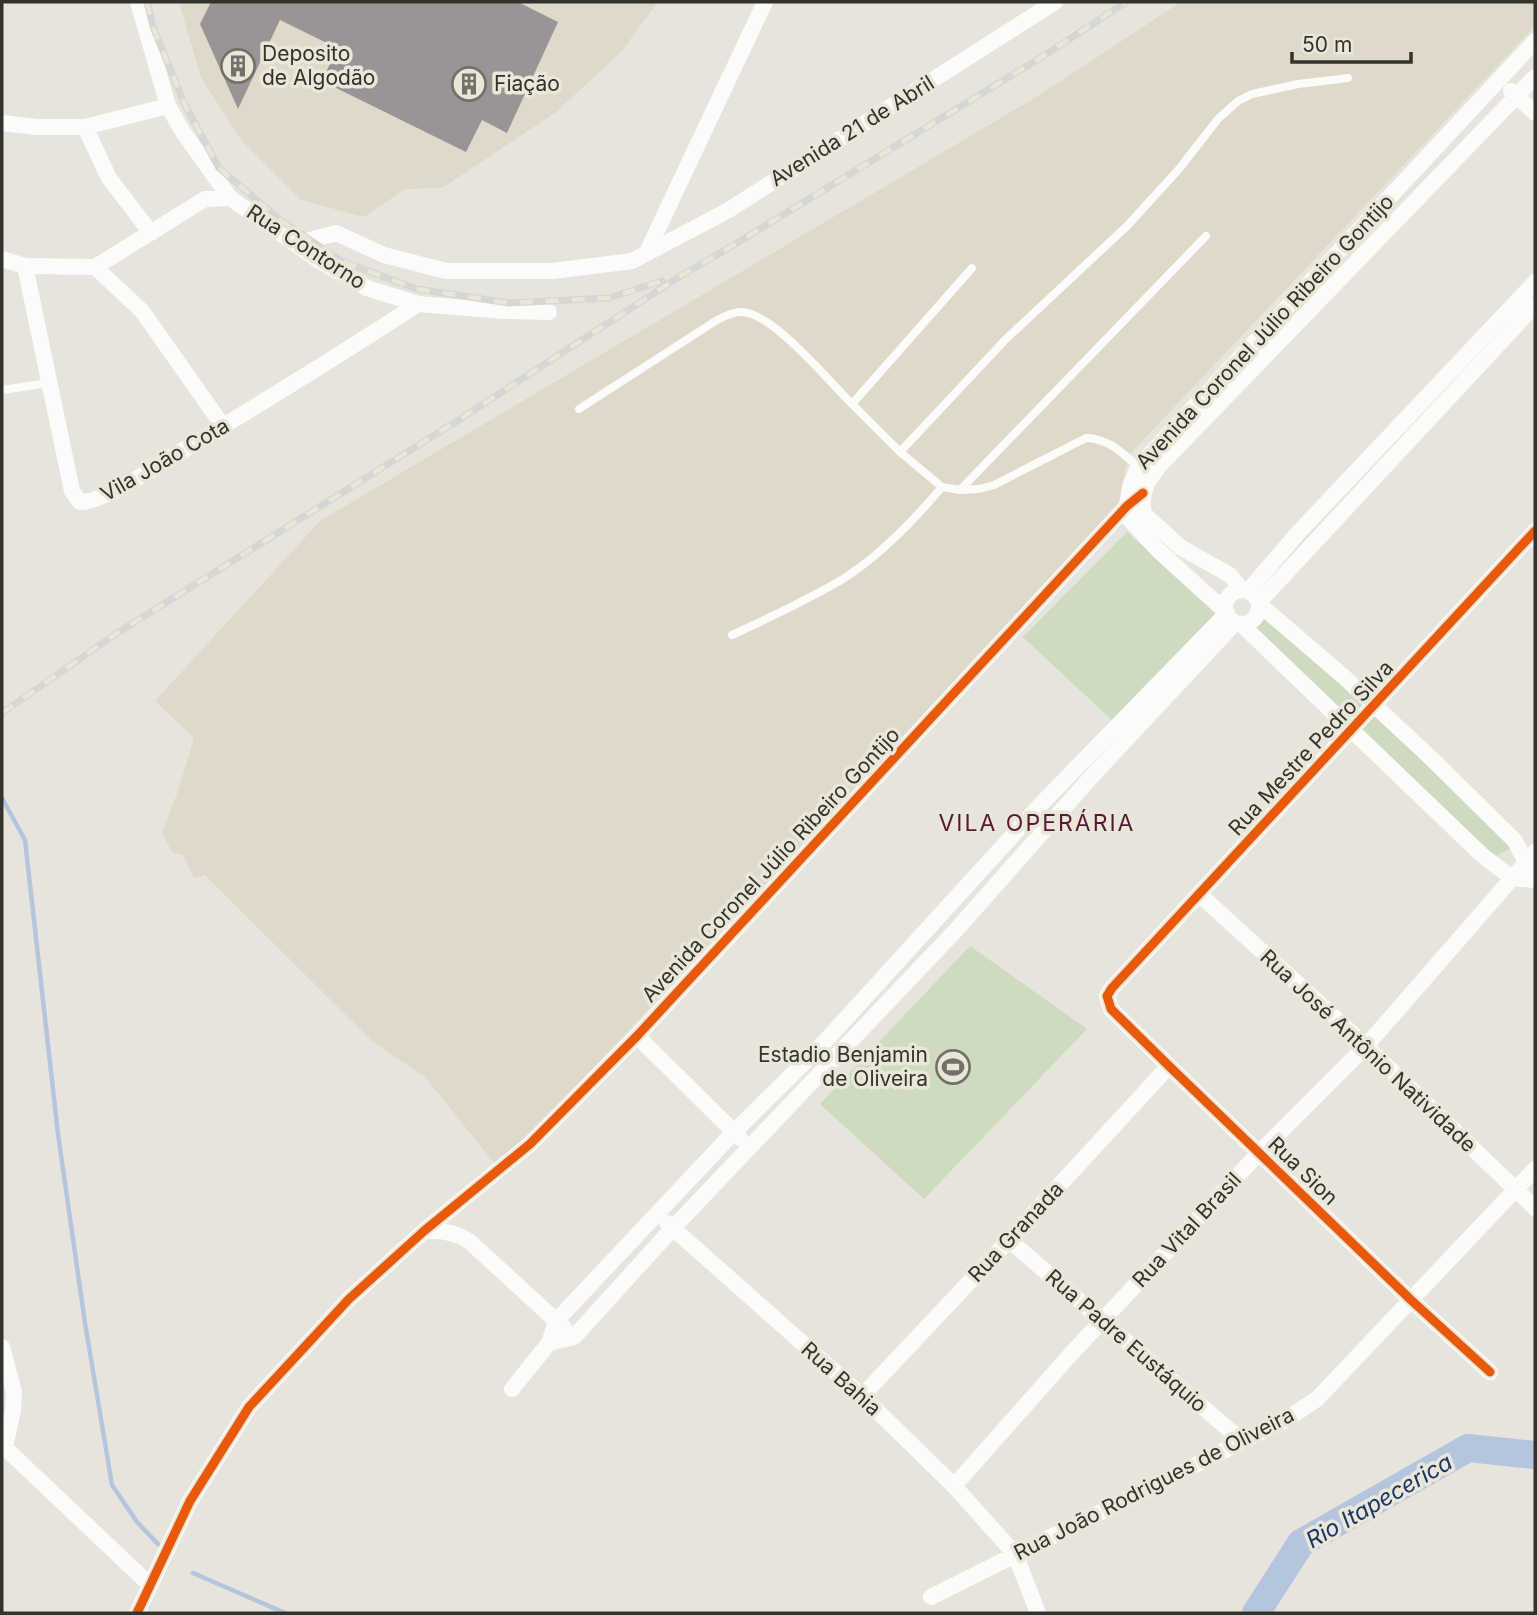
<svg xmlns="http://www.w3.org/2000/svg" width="1537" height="1615" font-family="Inter,sans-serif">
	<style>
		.industrial { fill: #ded9c9 }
		.green { fill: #cedbc0 }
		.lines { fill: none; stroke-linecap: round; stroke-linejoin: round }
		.stream { stroke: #b5c5de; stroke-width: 4.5 }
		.river { stroke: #b5c5de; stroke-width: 28 }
		.building { fill: #9a9497 }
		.lane { stroke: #fbfbfa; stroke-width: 8 }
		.street { stroke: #fbfbfa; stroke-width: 16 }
		.rail-casing { stroke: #d6d6d4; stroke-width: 7 }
		.rail { stroke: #eae7d8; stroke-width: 4.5; stroke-dasharray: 13; stroke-linecap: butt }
		.cycleway-casing { stroke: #eae7d8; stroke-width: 13 }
		.cycleway { stroke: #e8590c; stroke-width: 9 }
		.labels { text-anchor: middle; stroke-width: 7; stroke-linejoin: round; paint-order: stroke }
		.poi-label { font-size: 21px; fill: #33322c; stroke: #eae7d8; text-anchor: start }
		.street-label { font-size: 21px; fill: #33322c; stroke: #eae7d8 }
		.neighbourhood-label { font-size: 23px; letter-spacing: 2px; fill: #57183a; stroke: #eae7d8 }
		.water-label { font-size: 23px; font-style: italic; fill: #193666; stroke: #eae7d8 }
	</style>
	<rect width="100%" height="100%" fill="#e6e4dc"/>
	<!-- industrial -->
	<path class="industrial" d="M179,2h479l-37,50 -65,60 -114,76 -37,1 -41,28 -63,-17 -59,-59 -41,-63z
		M1181,2h354v24l-407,430 -11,56 -589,625 -32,28 -71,-88 -53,-36 -167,-166 -11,3 -11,-23 -11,-3 -10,-19 16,-42 16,-53 -39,-37 165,-180 718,-425z"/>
	<!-- green -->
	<path class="green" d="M1127,532l91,81 -104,109 -91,-85z
		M1266,612l98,92 -18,14 -93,-88z
		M1376,710l140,136 -23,11 -135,-128z
		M970,946l117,83 -163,170 -104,-95z"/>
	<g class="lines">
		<!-- stream -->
		<path class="stream" d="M2,798l23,42 33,294 27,189 27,162 25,37 21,22
			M193,1573l92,40"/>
		<!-- river -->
		<path class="river" d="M1256,1613l45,-70 167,-95 67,7"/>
	</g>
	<!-- building -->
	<path class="building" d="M211,2h307l40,20 -51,111 -25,-13 -16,32 -144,-71 15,-33 -57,-28 -42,89 -38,-85z"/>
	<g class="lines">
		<!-- lane -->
		<path class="lane" d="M972,268l-120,136 48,48 42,35 18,3 19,-1 15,-4 92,-47c21,0 37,15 52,29
			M2,390l47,-7
			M579,409l138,-89c10,-5 20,-10 31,-7 31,8 80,67 104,91
			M900,452l106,-113 121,-113 52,-57 39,-50 20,-18 14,-7 46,-10 50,-6
			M960,490l246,-254
			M732,635c37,-17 75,-35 111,-56 36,-23 72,-60 99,-92"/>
		<!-- street -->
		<path class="street" d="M138,2l30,104
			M1511,91l24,22
			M2,123l35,4h48l83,-21 15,26 47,66 88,62 49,28 51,16 87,7 44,1
			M85,127l24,51 42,55
			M300,247l10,-7 26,-7 48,22 62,16h106l80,-10 95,-50 328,-209
			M646,254l119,-252
			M2,259l23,7 70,1 110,-68 25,-1
			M25,266l47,225 8,11c24,0 73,-34 95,-47 82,-49 163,-99 243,-151
			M95,267l47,44 81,115
			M1242,590l-12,-15 -50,-28 -36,-33c-5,-21 4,-34 16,-49l375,-388
			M1225 607a17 17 0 1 1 34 0a17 17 0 1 1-34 0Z
			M1248,591l49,-57 238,-252
			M1259,602l276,-297
			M1260,605l84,72 88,82 83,82 15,29
			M1226,612l-67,-61 -29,-31 -3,-14 3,-19 8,-20 397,-426
			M1241,624l242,232 29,22 22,2
			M1199,894l167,152 169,162
			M637,1036l103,102
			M667,1223l195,173 92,90 61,68 23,59
			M424,1231c17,-1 31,1 45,10l95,87
			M1009,1240l233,201
			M549,1343l25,-6 99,-109 284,-299 136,-154 142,-152
			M2,1347l12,45 -1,18 -8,37
			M1490,1372l-79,-72 -242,-234 -58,-57 -4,-13 5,-8 423,-457
			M512,1389l37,-46 7,-22 178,-189 84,-83 226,-248 183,-188
			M862,1396l147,-156 160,-174
			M2,1445l148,140
			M954,1486l116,-131 189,-202 107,-107 169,-194
			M931,1597l356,-178 30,-20 218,-230
			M137,1613l53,-112 59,-94 100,-108 75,-68 106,-87 107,-108 490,-530 16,-13"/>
		<!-- rail casing -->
		<g class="rail-casing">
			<path id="rail" d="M147,2l6,25 32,78 34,63 60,51 62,42 76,28 92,14 100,-5 53,-17
				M2,713l112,-78 343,-214 225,-146 45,-26 318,-194 81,-53"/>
		</g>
		<!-- rail -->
		<use href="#rail" class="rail"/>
		<!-- cycleway casing -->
		<g class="cycleway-casing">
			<path id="cycleway" d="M1490,1372l-79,-72 -242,-234 -58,-57 -4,-13 5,-8 423,-457
				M137,1613l53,-112 59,-94 100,-108 75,-68 106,-87 107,-108 490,-530 16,-13"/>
		</g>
		<!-- cycleway -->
		<use href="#cycleway" class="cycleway"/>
	</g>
	<!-- icons -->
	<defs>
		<g id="building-ring" transform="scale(1.75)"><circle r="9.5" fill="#eae7d8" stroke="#72706a" stroke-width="1.5"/><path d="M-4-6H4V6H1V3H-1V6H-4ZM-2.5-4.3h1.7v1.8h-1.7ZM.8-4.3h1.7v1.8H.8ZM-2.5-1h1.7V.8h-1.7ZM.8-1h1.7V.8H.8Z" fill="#72706a"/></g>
		<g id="stadium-ring" transform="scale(1.75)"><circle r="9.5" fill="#eae7d8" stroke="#72706a" stroke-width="1.5"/><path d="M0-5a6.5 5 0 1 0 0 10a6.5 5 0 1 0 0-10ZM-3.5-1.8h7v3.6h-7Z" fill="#72706a"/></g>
	</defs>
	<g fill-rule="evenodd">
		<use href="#building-ring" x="238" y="66"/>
		<use href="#building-ring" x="469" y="84"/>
		<use href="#stadium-ring" x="953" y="1067"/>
	</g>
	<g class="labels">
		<!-- poi labels -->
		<g class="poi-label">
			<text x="262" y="61">Deposito<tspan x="262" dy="24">de Algodão</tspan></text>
			<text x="494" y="91">Fiação</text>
			<text x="928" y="1062" text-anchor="end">Estadio Benjamin<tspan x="928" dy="24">de Oliveira</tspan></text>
		</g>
		<!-- street labels -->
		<g class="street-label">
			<text transform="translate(852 131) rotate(-32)" y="7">Avenida 21 de Abril</text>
			<text transform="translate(306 247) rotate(33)" y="7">Rua Contorno</text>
			<text transform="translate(1265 332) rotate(-47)" y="7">Avenida Coronel Júlio Ribeiro Gontijo</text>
			<text transform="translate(165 460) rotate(-30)" y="7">Vila João Cota</text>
			<text transform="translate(1311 748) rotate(-47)" y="7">Rua Mestre Pedro Silva</text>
			<text transform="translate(771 865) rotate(-47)" y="7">Avenida Coronel Júlio Ribeiro Gontijo</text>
			<text transform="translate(1368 1051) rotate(43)" y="7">Rua José Antônio Natividade</text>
			<text transform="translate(1303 1171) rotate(44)" y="7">Rua Sion</text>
			<text transform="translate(1187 1230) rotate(-47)" y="7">Rua Vital Brasil</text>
			<text transform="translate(1016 1232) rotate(-47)" y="7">Rua Granada</text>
			<text transform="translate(1126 1341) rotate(41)" y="7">Rua Padre Eustáquio</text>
			<text transform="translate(841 1379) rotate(42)" y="7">Rua Bahia</text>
			<text transform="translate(1154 1484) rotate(-27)" y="7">Rua João Rodrigues de Oliveira</text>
		</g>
		<!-- neighbourhood labels -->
		<g class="neighbourhood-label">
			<text x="1037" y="831">VILA OPERÁRIA</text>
		</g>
		<!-- water labels -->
		<g class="water-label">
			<text transform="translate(1379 1501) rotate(-30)" y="8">Rio Itapecerica</text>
		</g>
	</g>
	<!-- border -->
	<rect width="1537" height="1615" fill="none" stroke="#33322c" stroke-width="7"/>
	<!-- scale -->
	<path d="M1292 52v10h119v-10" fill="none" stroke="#33322c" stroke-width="3.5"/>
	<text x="1302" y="52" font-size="21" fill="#33322c" stroke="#eae7d8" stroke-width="5" paint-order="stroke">50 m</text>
</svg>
